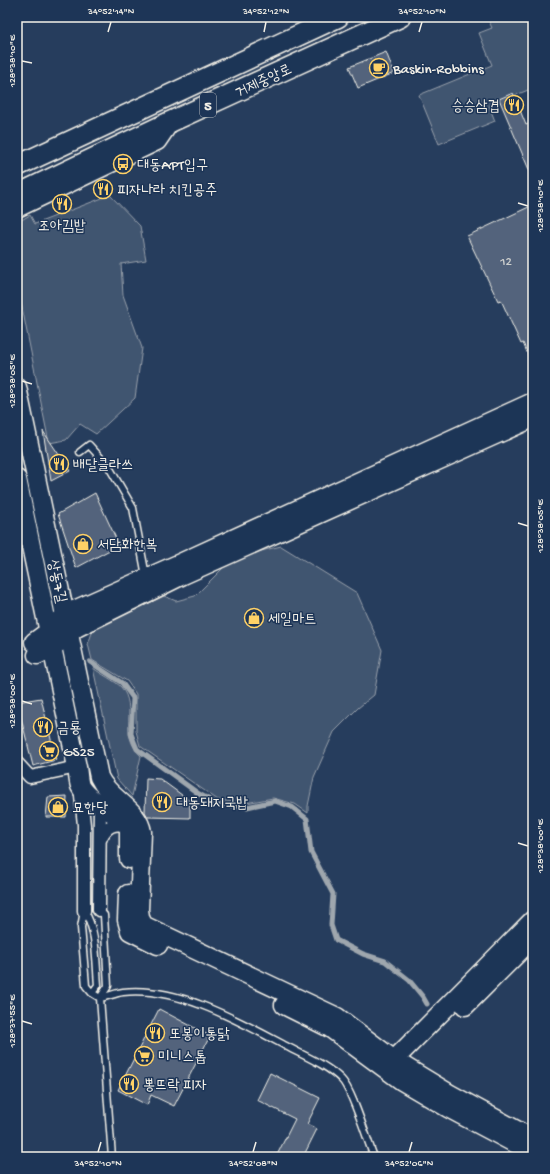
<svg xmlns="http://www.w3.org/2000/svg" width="550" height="1174" font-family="'Gochi Hand','Poor Story',sans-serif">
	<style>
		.green { fill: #40546f; stroke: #9aa2ac }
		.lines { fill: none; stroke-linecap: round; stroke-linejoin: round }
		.stream { stroke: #9fa7ae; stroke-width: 5 }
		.building { fill: #52647b; stroke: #f4f1e8 }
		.lane-casing { stroke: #f4f1e8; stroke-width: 9 }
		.street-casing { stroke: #f4f1e8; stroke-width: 15 }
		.secondary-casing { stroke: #f4f1e8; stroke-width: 21 }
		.primary-casing { stroke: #f4f1e8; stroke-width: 23 }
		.lane { stroke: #1d3557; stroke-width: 6 }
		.street { stroke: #1d3557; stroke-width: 12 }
		.secondary { stroke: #1d3557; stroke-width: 18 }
		.primary { stroke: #1d3557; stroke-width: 20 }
		.ticks { fill: none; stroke: #f4f1e8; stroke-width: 1.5 }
		.labels { text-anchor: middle; stroke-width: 3; stroke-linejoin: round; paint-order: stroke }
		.number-label { font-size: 13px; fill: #cccecd }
		.shield { fill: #1d3557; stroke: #b4b9bc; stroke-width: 1 }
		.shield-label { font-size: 14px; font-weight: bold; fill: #f4f1e8 }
		.poi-label { font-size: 15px; fill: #f4f1e8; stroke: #1d3557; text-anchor: start }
		.street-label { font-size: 15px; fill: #f4f1e8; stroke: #1d3557 }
		.neatline { fill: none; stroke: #f4f1e8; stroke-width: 1.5 }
		.ticks-label { font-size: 10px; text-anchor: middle; fill: #f4f1e8 }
	</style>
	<rect width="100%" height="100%" fill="#263d5d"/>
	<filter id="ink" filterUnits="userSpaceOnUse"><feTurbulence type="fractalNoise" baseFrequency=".025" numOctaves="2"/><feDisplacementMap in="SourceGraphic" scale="8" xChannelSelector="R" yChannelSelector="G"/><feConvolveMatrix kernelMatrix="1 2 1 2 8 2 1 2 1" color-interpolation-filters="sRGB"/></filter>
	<g filter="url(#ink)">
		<!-- green -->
		<path class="green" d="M487,17h38l8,19v52l-44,18 6,15 -56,23 -20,-49 73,-30 -13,-32 13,-5z
			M110,195l30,31 6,34 -25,4 2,31 19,53 -7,50 -39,36 -16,-10 -14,16 -17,3 -32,-161v-59l1,-1 12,-7 5,9z
			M281,546l76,47 25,57 -8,45 -16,13 -24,24 -20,45 -6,29v7l-13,-9 -22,-6 -27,5 -28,-3 -78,-54 -4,-15v-37l-9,-13 -35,-21 -4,-16 5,-14 71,-34 12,5 19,-5 38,-38z
			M93,668c8,6 22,13 28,19 18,21 -4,46 20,69l-9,40 -15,-17z"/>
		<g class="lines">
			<!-- stream -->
			<path class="stream" d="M90,662l32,21 11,15 -2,36 6,15 62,45 18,10 30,3 28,-6 17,6 15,12 4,33 22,42 -2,31 5,15 27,14 22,7 24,19 14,17 4,7"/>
		</g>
		<!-- building -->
		<path class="building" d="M386,52l8,21 -36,15 -9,-21z
			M513,93l13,32 7,-3v57l-34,-80z
			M533,205v161l-10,-23 -2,1 -20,-44 -3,1 -31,-65z
			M43,431l27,40 -19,10z
			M95,493l24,52 -43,23 -18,-54z
			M41,698l15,62 -23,6 -16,-64z
			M146,778l14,1 30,22v17l-42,-1 -3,-5z
			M67,796l-1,21h-20l2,-20z
			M159,1009l51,27 -36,70 -23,-11 -4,10 -29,-15z
			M270,1073l50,25 -13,26 10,5 -14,28h-27l19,-38 -38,-19z"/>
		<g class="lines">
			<!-- lane casing -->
			<g class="lane-casing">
				<path id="lane" d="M80,452l9,-7 20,22 24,41 13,68
					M99,910l5,5 4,71 -8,12 12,159
					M84,911l-3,16 5,59 6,7 8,5
					M84,911c13,17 12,53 14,74l-6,8
					M100,998c7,-1 15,-5 23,-6 55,-6 116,29 163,54 18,10 40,18 55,33 11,10 26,61 33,78"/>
			</g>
			<!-- street casing -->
			<g class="street-casing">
				<path id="street" d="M17,763l13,14 47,-10
					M80,786l4,39v86
					M100,840c5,-14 15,-19 29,-13
					M99,910l1,-109"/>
			</g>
			<!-- secondary casing -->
			<g class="secondary-casing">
				<path id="secondary" d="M17,208l140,-67 13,-19
					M17,387l82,390c10,22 39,31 43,55l-3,78c1,7 1,11 6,16l192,91 57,43 18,11 38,23 83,45
					M17,479l60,288c1,5 1,13 3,19 8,16 36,26 49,41v32
					M34,642l15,-11 16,-16 7,-4 106,-47 355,-162
					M37,655l15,-7 24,-20 107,-53 350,-157
					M128,894l-1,26 3,11 28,14
					M284,1005l46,23 72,53 46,27 85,45
					M465,1006l68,-68
					M386,1068l147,-148"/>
			</g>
			<!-- primary casing -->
			<g class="primary-casing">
				<path id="primary" d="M17,166l321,-149
					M17,195l153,-73 230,-105"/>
			</g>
			<!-- lane -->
			<use href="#lane" class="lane"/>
			<!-- street -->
			<use href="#street" class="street"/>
			<!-- secondary -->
			<use href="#secondary" class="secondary"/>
			<!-- primary -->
			<use href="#primary" class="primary"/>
		</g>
	</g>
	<!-- ticks -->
	<path class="ticks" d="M108,32l3,-10M264,32l2,-10M419,32l3,-10M22,61l10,2M518,203l10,3M22,381l10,3M518,523l10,3M22,701l10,3M518,843l10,3M22,1021l10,3M98,1152l3,-10M253,1152l3,-10M409,1152l3,-10"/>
	<!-- icons -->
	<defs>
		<g id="cafe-ring" transform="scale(1)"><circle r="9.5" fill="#1d3557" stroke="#ffd166" stroke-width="1.5"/><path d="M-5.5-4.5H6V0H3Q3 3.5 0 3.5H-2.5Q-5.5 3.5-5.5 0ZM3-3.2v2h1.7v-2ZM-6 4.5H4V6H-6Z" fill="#ffd166"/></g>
		<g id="restaurant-ring" transform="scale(1)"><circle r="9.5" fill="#1d3557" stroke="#ffd166" stroke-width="1.5"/><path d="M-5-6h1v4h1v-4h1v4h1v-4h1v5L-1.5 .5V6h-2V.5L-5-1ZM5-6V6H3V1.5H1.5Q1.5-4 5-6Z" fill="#ffd166"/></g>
		<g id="bus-ring" transform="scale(1)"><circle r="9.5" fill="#1d3557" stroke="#ffd166" stroke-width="1.5"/><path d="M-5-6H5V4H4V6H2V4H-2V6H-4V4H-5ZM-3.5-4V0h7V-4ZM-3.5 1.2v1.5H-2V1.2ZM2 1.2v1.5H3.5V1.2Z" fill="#ffd166"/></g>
		<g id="shop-ring" transform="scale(1)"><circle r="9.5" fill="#1d3557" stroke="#ffd166" stroke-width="1.5"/><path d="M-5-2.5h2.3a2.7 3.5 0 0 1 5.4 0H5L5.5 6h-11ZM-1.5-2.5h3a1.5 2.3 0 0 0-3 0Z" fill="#ffd166"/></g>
		<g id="supermarket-ring" transform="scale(1)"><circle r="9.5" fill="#1d3557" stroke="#ffd166" stroke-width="1.5"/><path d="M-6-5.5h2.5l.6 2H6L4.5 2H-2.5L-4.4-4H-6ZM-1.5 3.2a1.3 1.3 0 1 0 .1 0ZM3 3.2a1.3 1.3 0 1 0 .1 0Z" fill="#ffd166"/></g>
	</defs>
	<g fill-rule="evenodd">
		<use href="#cafe-ring" x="379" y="68"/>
		<use href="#restaurant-ring" x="514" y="105"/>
		<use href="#bus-ring" x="123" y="164"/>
		<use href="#restaurant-ring" x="103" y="189"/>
		<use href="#restaurant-ring" x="62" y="204"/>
		<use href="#restaurant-ring" x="59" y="464"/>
		<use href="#shop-ring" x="83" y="544"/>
		<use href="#shop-ring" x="254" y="618"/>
		<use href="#restaurant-ring" x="43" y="727"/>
		<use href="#supermarket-ring" x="49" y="751"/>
		<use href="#restaurant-ring" x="162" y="802"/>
		<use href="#shop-ring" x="58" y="807"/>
		<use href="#restaurant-ring" x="155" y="1033"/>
		<use href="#supermarket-ring" x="144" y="1056"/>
		<use href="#restaurant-ring" x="129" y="1084"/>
	</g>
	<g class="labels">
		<!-- number labels -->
		<g class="number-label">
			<text x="506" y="265">12</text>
		</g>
		<!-- shield labels -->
		<rect class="shield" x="200" y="93" width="16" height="24" rx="3"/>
		<g class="shield-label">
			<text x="208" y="110">5</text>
		</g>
		<!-- poi labels -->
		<g class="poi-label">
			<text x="393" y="73">Baskin-Robbins</text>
			<text x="500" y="110" text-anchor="end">승승삼겹</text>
			<text x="137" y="169">대동APT입구</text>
			<text x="117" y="194">피자나라 치킨공주</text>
			<text x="62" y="230" text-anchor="middle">조아김밥</text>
			<text x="73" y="469">배달클라쓰</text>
			<text x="97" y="549">서담화한복</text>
			<text x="268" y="623">세일마트</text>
			<text x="57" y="732">금룡</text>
			<text x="63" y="756">GS25</text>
			<text x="176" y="807">대동돼지국밥</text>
			<text x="72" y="812">묘한당</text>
			<text x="169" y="1038">또봉이통닭</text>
			<text x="158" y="1061">미니스톱</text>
			<text x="143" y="1089">뽕뜨락 피자</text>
		</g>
		<!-- street labels -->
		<g class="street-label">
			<text transform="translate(263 80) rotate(-25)" y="5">거제중앙로</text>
			<text transform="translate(58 581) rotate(78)" y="5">상동7길</text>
		</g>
	</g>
	<!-- margin -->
	<rect width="550" height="1174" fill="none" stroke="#1d3557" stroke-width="44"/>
	<rect x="22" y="22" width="506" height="1130" class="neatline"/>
	<g class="ticks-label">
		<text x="111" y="14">34°52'14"N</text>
		<text x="266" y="14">34°52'12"N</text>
		<text x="422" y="14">34°52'10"N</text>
		<text transform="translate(11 61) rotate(-90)" y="4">128°38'10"E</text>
		<text transform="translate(539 206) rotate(-90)" y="4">128°38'10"E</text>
		<text transform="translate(11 381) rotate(-90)" y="4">128°38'05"E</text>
		<text transform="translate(539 526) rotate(-90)" y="4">128°38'05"E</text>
		<text transform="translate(11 701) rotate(-90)" y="4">128°38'00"E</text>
		<text transform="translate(539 846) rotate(-90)" y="4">128°38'00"E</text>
		<text transform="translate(11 1021) rotate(-90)" y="4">128°37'55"E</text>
		<text x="98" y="1166">34°52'10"N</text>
		<text x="253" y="1166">34°52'08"N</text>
		<text x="409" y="1166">34°52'06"N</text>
	</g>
</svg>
